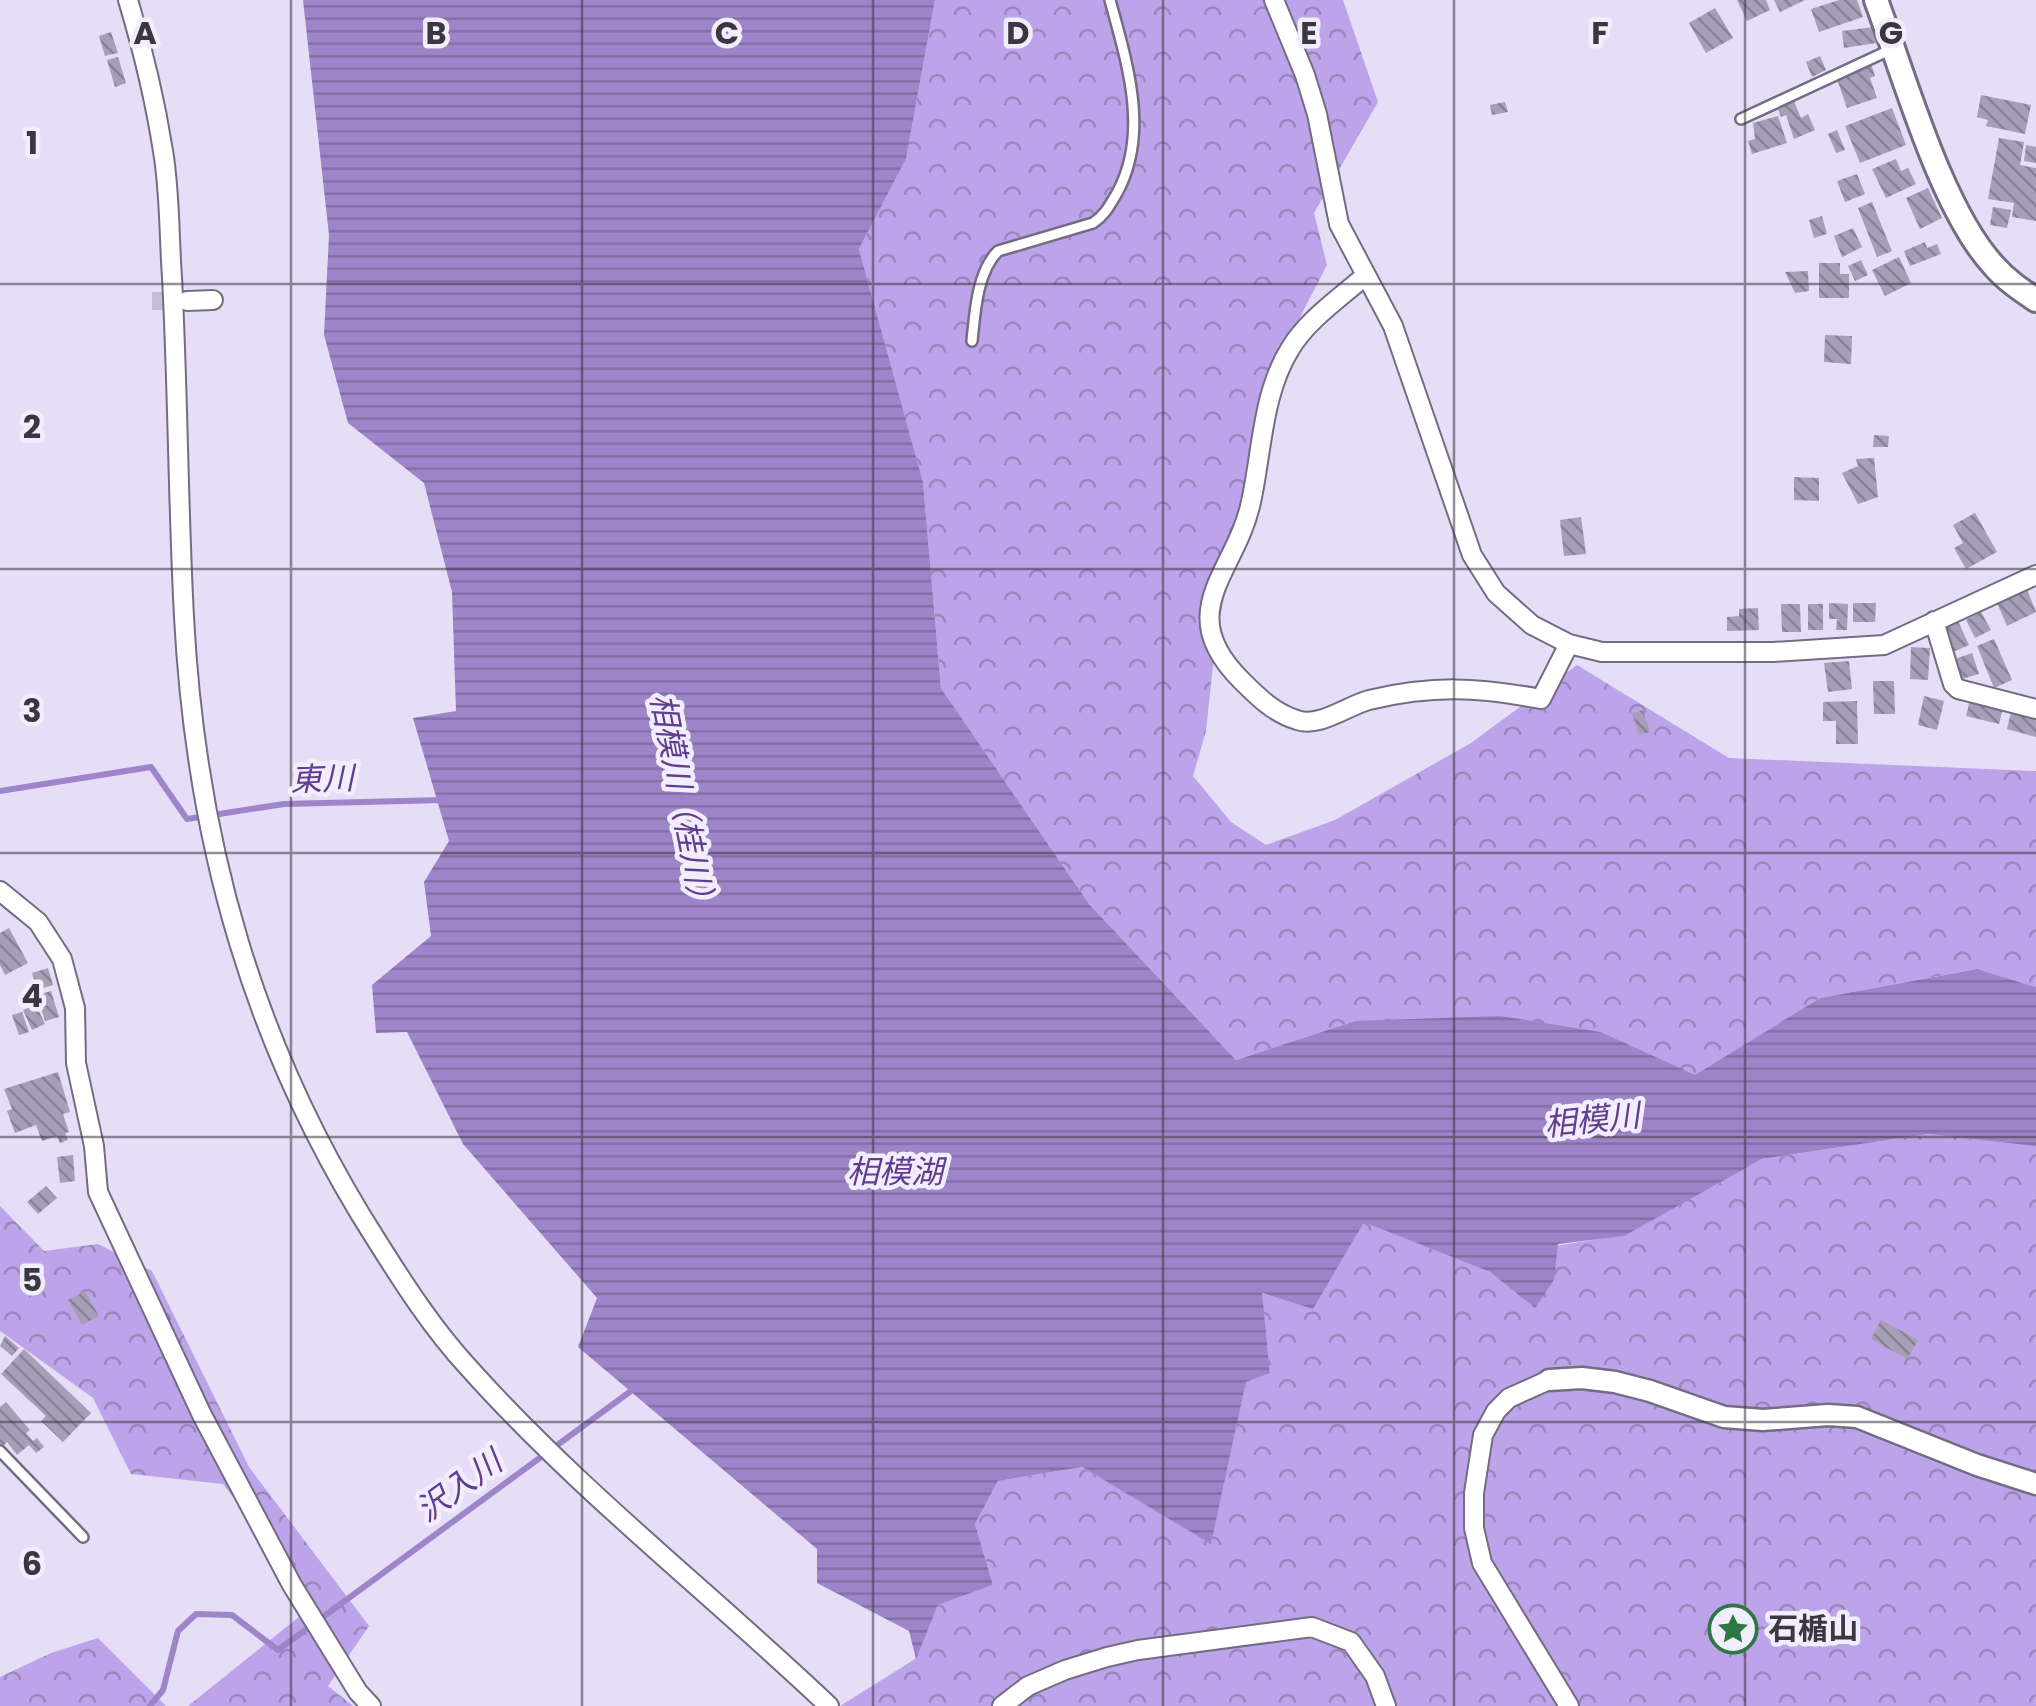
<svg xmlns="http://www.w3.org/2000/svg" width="2036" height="1706" font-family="Poppins,'Noto Sans JP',sans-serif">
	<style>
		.forest { fill: url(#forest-crowns) }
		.water { fill: url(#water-rules) }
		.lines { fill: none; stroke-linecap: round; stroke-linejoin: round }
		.stream { stroke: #9e85c9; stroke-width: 6 }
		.building { fill: url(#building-back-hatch) }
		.minor-tunnel { stroke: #c4bdd3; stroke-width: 18; stroke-dasharray: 18 9; stroke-linecap: butt }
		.service-casing { stroke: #746c82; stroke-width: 14 }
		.minor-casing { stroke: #746c82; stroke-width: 22 }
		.tertiary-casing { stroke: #746c82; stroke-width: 25 }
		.secondary-casing { stroke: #746c82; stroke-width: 28 }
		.service { stroke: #fff; stroke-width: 9 }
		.minor { stroke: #fff; stroke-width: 18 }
		.tertiary { stroke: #fff; stroke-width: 20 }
		.secondary { stroke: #fff; stroke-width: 22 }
		.grid { fill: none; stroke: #3a3741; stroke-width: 2.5; stroke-opacity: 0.55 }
		.labels { text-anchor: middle; stroke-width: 9; stroke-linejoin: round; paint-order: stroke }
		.poi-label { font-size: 30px; font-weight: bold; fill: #3a3741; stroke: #f2edfc; text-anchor: start }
		.water-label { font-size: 32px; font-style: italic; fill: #613d8f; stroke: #f2edfc }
		.grid-label { font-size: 32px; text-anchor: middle; font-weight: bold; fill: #3a3741; stroke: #f2edfc; stroke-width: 9; stroke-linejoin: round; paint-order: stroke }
	</style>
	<defs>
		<pattern id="forest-crowns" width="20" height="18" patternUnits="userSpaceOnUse" patternTransform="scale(2.5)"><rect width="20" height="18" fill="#bda3e9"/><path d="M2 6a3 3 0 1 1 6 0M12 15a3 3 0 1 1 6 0" fill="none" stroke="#9b86be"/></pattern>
		<pattern id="water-rules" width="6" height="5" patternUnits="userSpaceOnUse" patternTransform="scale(2.5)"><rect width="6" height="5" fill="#9e85c9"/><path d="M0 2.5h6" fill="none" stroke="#826ea5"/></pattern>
		<pattern id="building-back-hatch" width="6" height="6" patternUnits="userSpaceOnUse" patternTransform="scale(2.5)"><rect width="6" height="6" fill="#a79fb7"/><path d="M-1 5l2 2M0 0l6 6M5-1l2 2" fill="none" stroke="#898296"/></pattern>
	</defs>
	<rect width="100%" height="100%" fill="#e6def7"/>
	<!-- forest -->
	<path class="forest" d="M935,0h408l35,102 -64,111 13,52 -57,110 -54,262 -10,94 -13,45 38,46 35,23 69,-25 136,-77 106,-78 152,93 307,13v216l-60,-18 -156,29 -125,78 -94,-44 -246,-11 -119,39 -147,-156 -148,-216 -18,-206 -64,-233 47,-90z
		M1928,1134l108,11v561h-1196l75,-47 23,-54 55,-20 -18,-61 23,-43 84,-14 129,76 35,-161 24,-10 -9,-79 52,15 51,-87 126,51 45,35 7,-59 82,-13 138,-76z
		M0,1206l44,45 54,-7 54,27 97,196 120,159 -41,60 25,20h-165l127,-102 -92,-120 -92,-10 -38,-76 -93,-67z
		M98,1638l68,68h-166v-29l51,-24z"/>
	<!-- water -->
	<path class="water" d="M303,0h632l-29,159 -47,90 64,233 18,206 148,216 147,156 119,-39 145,-5 101,16 94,43 125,-77 157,-29 59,18v159l-108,-12 -166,25 -138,77 -66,8 -4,36 -19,28 -45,-36 -126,-50 -51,87 -51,-16 8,80 -24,9 -35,162 -129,-77 -84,14 -23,43 18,61 -55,20 -22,54 -7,-28 -92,-48v-34l-239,-202 19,-49 -134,-154 -56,-112 -31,1 -4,-48 59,-49 -7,-54 25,-41 -36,-123 43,-7 -4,-119 -28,-109 -76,-60 -24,-88 5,-100z"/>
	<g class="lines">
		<!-- stream -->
		<path class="stream" d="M0,791l151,-24 36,52 97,-15 159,-4
			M150,1706l13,-16 15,-59 18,-17 36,1 46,35 357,-262"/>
	</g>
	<!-- building -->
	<path class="building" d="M1737,0h29l4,10 -23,11z
		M1774,0h31l-25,12z
		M1839,0h18l6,17 -44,15 -8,-23z
		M1715,8l18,30 -27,15 -17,-30z
		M1874,27l2,16 -32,5 -2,-17z
		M111,32l7,21 -13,3 -6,-20z
		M1820,56l6,14 -14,7 -6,-15z
		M118,57l8,26 -11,4 -8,-27z
		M1871,64l4,12 -5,2 7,20 -30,10 -11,-32z
		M1981,95l50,10 -6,29 -39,-8 2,-6 -11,-3z
		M1794,101l7,17 7,-4 7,16 -21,9 -8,-24 -5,2 -3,-8z
		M1505,102l3,10 -16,3 -2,-10z
		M1892,108l14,37 -46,18 -15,-37z
		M1778,116l9,27 -35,11 -4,-13 7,-2 -2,-16z
		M1837,130l8,20 -9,3 -8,-19z
		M1999,138l25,4 -4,23 16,3v53l-24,-4 2,-14 -26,-4z
		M2026,145l10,2v16l-12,-2z
		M1896,159l5,12 7,-3 8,16 -30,14 -14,-29z
		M1857,174l8,20 -20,8 -8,-21z
		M1928,188l14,30 -22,11 -14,-31z
		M1872,202l20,49 -15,6 -19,-49z
		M1993,207l18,3 -4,18 -17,-3z
		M1822,216l5,18 -13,4 -5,-18z
		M1853,228l9,19 -20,10 -8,-21z
		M1925,242l2,6 10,-4 4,10 -31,12 -6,-15z
		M1899,257l12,26 -26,13 -13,-26z
		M1861,260l7,15 -13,6 -7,-15z
		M1819,263h21v11h9v24h-30z
		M1808,271l1,20 -14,2 -10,-21z
		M1825,335l27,1 -1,28 -27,-2z
		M1874,435l15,1 -1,11h-15z
		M1874,458l4,39 -20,7 -16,-31 16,-7 -2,-7z
		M1794,477l25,1v23l-25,-1z
		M1975,513l22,39 -31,17 -12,-21 9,-5 -10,-18z
		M1581,517l5,37 -22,2 -4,-36z
		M2027,589l9,23 -29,14 -10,-23z
		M1829,603l19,1 -1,26h-11l1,-11h-8z
		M1853,603h23l-1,19h-22z
		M1781,604h19l1,28h-19z
		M1808,604h15v26h-15z
		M1758,608l1,22 -32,1v-14l12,-1v-7z
		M1981,612l10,18 -16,8 -9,-18z
		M1958,621l11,24 -16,7 -11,-24z
		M1994,639l18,41 -18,8 -17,-42z
		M1911,647l19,1 -2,32 -18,-1z
		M1972,653l7,21 -17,5 -7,-20z
		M1849,661l3,28 -24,3 -4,-29z
		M1873,681h21l1,33h-21z
		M1924,696l20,5 -7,29 -19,-5z
		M1970,700l33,8 -4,16 -33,-8z
		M1857,701l1,43h-22v-23h-13v-19z
		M1643,710l7,22 -11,3 -7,-22z
		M2011,712l25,7v18l-29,-8z
		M9,928l19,35 -23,12 -5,-10v-32z
		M48,968l5,17 -16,5 -5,-17z
		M51,991l8,26 -14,4 -8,-26z
		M36,1005l9,19 -13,6 -9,-20z
		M22,1012l7,20 -10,3 -7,-20z
		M58,1072l12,40 -7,2 6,18 -4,1 3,7 -8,3 -3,-7 -15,5 -6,-16 -21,8 -8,-22 5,-2 -8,-20z
		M73,1155l2,26 -15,2 -3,-26z
		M46,1186l11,12 -19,16 -11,-12z
		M85,1291l14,25 -17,9 -14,-25z
		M1881,1320l37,20 -11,19 -36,-20z
		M5,1336l14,12 -7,8 -12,-10z
		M24,1349l67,64 -28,29 -22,-21 5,-5 -45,-42z
		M6,1402l24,28 -4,3 7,8 4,-3 7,9 -8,6 -7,-8 -12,10 -10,-13 -5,5 -2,-2v-38z"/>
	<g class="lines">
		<!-- minor-tunnel -->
		<path class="minor-tunnel" d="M152,301h35"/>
		<!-- service casing -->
		<g class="service-casing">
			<path id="service" d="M1741,119l151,-70
				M972,341c3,-29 5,-69 26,-90l95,-28c12,-8 17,-18 24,-30 33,-60 10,-130 -7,-193
				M0,1451l83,86"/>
		</g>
		<!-- minor casing -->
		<g class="minor-casing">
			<path id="minor" d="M128,0c15,50 27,100 35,151 7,41 6,85 9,126 6,114 6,227 12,340 12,227 70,432 193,624 27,43 56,88 91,126 110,123 241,225 361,339
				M1274,0l31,75 12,39 22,110 54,102 79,229 24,38 36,32 37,19 33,8h171l111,-7 152,-70
				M1366,275c-26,23 -59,45 -76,74 -28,45 -28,103 -39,153 -15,71 -80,109 -9,179 16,16 32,32 55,39 22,8 50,-14 72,-20 64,-15 108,-13 172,-1l28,-55
				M187,301l26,-1
				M1934,621l19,63 5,5 78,20
				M0,891l38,31 24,37 13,49 1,55 18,83 4,46 104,223 90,170 66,107 13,14
				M1549,1380l-40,18 -13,13 -13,24 -9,58v35l8,35 87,143
				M1002,1706l26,-20 37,-16 42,-13 31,-7 174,-23 39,15 24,34 11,30"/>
		</g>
		<!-- tertiary casing -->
		<g class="tertiary-casing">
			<path id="tertiary" d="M1549,1380l33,-2 33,4 35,9 74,26 39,3 65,-5 29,2 120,48 59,19"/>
		</g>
		<!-- secondary casing -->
		<g class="secondary-casing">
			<path id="secondary" d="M1876,0c28,75 65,209 118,266 12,14 27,24 42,34"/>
		</g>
		<!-- service -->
		<use href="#service" class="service"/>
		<!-- minor -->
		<use href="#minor" class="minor"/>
		<!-- tertiary -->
		<use href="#tertiary" class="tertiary"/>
		<!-- secondary -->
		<use href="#secondary" class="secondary"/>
	</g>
	<!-- grid -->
	<path class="grid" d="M291,0v1706M582,0v1706M873,0v1706M1163,0v1706M1454,0v1706M1745,0v1706M0,284h2036M0,569h2036M0,853h2036M0,1137h2036M0,1422h2036"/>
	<!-- icons -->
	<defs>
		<g id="sight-ring" transform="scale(2.5)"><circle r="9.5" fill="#f2edfc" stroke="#2d7744" stroke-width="1.5"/><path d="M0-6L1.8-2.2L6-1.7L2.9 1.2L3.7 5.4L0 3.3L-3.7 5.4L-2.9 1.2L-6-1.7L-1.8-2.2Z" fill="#2d7744"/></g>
	</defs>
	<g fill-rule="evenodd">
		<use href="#sight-ring" x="1733" y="1629"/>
	</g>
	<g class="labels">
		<!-- poi labels -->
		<g class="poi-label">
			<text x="1768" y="1639">石楯山</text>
		</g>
		<!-- water labels -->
		<g class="water-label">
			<text transform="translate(322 779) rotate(-2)" y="11">東川</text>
			<text transform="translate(683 804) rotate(79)" y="11">相模川（桂川）</text>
			<text transform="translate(1592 1120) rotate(-6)" y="11">相模川</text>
			<text x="895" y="1183">相模湖</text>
			<text transform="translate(459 1486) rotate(-36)" y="11">沢入川</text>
		</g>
	</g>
	<g class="grid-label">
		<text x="145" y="44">A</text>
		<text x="436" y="44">B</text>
		<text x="727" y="44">C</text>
		<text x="1018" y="44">D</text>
		<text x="1309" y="44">E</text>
		<text x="1600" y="44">F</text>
		<text x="1891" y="44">G</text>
		<text x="32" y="154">1</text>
		<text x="32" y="438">2</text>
		<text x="32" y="722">3</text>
		<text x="32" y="1007">4</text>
		<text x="32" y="1291">5</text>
		<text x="32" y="1575">6</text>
	</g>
</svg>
